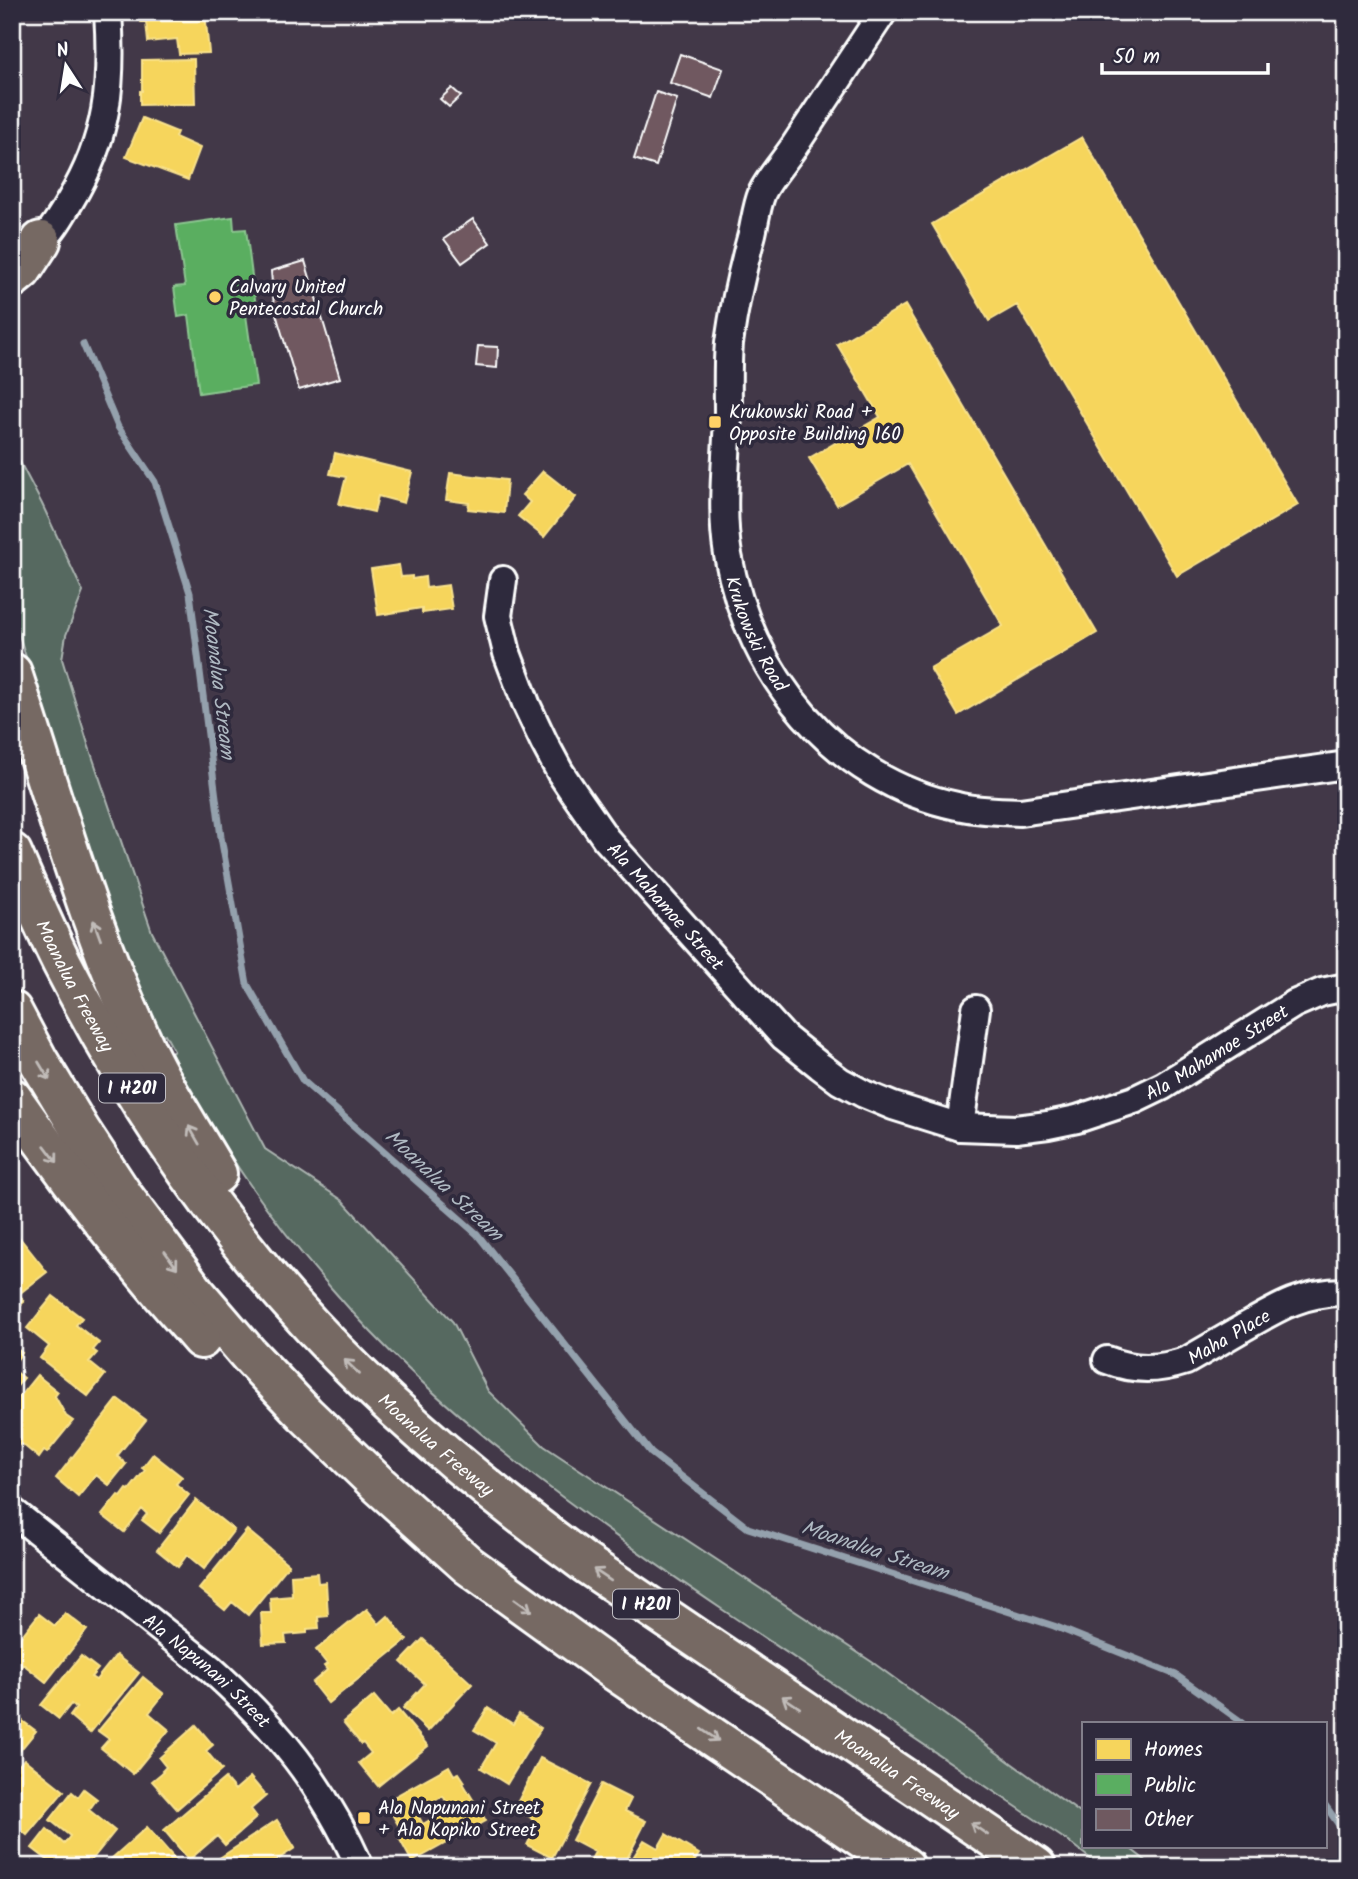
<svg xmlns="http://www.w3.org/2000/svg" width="1358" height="1879" font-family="Kalam,sans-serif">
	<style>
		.green { fill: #576961; stroke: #abb4b0; stroke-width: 2 }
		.homes { fill: #f6d55c; stroke: #f9e28d; stroke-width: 2; fill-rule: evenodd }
		.public { fill: #5aae61; stroke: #8cc690; stroke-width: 2 }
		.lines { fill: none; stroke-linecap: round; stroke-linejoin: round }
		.stream { stroke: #94a1ad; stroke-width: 7 }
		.building { fill: #6f5960; stroke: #fff; stroke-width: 2 }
		.minor-casing { stroke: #fff; stroke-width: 32 }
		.highway-casing { stroke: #fff; stroke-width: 44 }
		.minor { stroke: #2f2a3d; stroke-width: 26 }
		.highway { stroke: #766964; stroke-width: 38 }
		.oneway { stroke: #c1bcb9 }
		.poi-dot { fill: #ffd166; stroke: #2f2a3d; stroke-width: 2.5 }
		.labels { text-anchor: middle; stroke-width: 7; stroke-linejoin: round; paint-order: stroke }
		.shield { fill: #2f2a3d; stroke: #c1bfc5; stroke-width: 2 }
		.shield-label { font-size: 18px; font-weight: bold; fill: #fff }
		.poi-label { font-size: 19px; fill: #fff; stroke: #2f2a3d; text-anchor: start }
		.street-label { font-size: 19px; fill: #fff; stroke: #2f2a3d }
		.water-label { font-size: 21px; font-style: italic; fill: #afb9c2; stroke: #2f2a3d }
	</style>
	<rect width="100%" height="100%" fill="#423848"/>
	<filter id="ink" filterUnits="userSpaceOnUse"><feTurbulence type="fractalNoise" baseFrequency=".0143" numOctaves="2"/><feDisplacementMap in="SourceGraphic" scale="14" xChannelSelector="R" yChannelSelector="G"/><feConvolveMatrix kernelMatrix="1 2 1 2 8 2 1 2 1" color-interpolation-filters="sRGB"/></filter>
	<g filter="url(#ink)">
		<!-- green -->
		<path class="green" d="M12,447l30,57 41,88 -17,43 -4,24 26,85 64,188 113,217 77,51 111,122 35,69 56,55 328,216 211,153v31h44l27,21h-53l-32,-25c-115,-76 -229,-153 -343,-230 -141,-96 -283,-193 -394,-323 -31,-35 -60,-72 -86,-110 -28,-40 -52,-83 -76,-125l4,-3 -9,-17 -4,2c-61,-127 -99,-266 -142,-401l-7,-27z"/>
		<!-- homes -->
		<path class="homes" d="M140,12h65l4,41 -30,1 -2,-15 -29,3 -2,-20h-5z
			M194,59l1,45 -55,1v-14h2v-31z
			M142,118l35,14 -2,5 25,11 -12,32 -62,-23z
			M1082,137l216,368 -121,71 -160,-271 -28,16 -57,-97z
			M905,305l192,328 -139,82 -28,-47 73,-42 -95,-162 -71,41 -28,-47 71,-41 -43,-73z
			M335,453l77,19 -8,31 -26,-7 -4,16 -35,-8 7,-27 -16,-3z
			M543,471l33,26 -32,40 -26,-21 12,-14 -8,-7z
			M450,473l57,7 -3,33 -36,-4 1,-6 -23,-3z
			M399,565l2,12 11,-1v3l13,-2 1,11 22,-3 4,24 -30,4v-5l-44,7 -7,-46z
			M16,1233l31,39 -28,22 5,8 -12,9v-75z
			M53,1296l29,22 -6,7 23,18 -6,7 4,3 -8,9 16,13 -17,21 -48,-38 9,-12 -22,-18z
			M12,1345l10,8 -10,13z
			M12,1369l12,9 -12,14z
			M37,1375l21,17 -3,4 11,20 7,5 -26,32 -3,-2 -5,7 -18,-15 -9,9v-46z
			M118,1399l28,21 -29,36 9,8 -17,21 -13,-10 -18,22 -22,-19z
			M153,1454l29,23 -6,7 13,11 -30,38 -17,-13 5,-6 -5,-5 -18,23 -22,-17 16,-20 3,2 6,-8 2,1 16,-20 -3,-2z
			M196,1500l38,30 -30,39 -17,-14 -9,12 -21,-17z
			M247,1530l42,35 -41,50 -16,-13 -7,8 -26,-21z
			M317,1573l1,10 8,-1 2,34 -10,1 1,11 -12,1v4l-22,2 1,8 -23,1 -2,-31h10l-1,-15 22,-2 -1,-21z
			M367,1609l12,15 9,-8 19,24 -79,63 -16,-20 15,-13 -3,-4 3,-2 -11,-14z
			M65,1613l22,17 -41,52 -23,-18 -7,9 -4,-3v-22l27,-34 16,12z
			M423,1639l49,45 -44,47 -25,-23 22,-24 -24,-22z
			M116,1655l23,18 -49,60 -20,-17 6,-8 -5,-4 -12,15 -18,-14 40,-49 17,13 -7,8 5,3z
			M143,1677l21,17 -15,19 20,17 -36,44 -32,-26 8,-9 -11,-8z
			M374,1696l17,20 7,-6 30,36 -50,40 -19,-23 12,-10 -8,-10 -2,1 -18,-22z
			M488,1708l25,16 6,-10 22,14 -34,56 -26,-16 15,-25 -22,-13z
			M12,1713l24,18 -23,28 3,1 -4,5z
			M196,1725l17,20 -7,6 16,19 -45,39 -25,-28 11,-9 -1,-1 4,-4 -7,-9z
			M540,1758l51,26 -39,74 -25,-13 11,-22 -4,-1 -4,-5 -16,-8z
			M24,1759l40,32 -37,44 -6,-5 -6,7 -3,-2v-61z
			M449,1766l5,9 5,-2 6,9 -2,1 23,38 -74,41 -13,-24 5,-3 -19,-33zM443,1796l7,12 -27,16 -7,-12z
			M250,1777l16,19 -15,13 6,8 -32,28 -8,-9 -28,24 -25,-30 61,-52 10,12z
			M601,1784l30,15 -6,12 21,10 -23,46h-36l8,-15 -23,-12z
			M84,1789l13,10 -8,11 26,21 -29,36h-36l-2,-2 2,-3 -18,-14 15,-19 17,15 6,-8 -20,-16 22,-28 6,5z
			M277,1820l18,28 -21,14 3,5h-71z
			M147,1827l35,40h-80z
			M666,1834l33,20 -8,13h-64l17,-27 14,8z"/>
		<!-- public -->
		<path class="public" d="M233,217l1,13 12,-1 10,78 -11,1 11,77 -57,8 -10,-78 -11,2 -4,-30 11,-1 -9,-61z"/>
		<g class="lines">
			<!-- stream -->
			<path class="stream" d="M83,344l35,83 37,55 35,111 31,244 26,147 56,97 174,153 174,219 97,75 306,98 122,49 67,48
				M1325,1805l21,30"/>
		</g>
		<!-- building -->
		<path class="building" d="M680,54l43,15 -10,29 -43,-15z
			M452,88l9,8 -12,11 -9,-8z
			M656,92l21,7 -21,67 -22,-7z
			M473,219l17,24 -28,20 -18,-24z
			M305,261l35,117 -41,12 -25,-83 -3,-36z
			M478,346l20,1 -1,21 -21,-2z"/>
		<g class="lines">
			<!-- minor casing -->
			<g class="minor-casing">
				<g id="minor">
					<path id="s1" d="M883,12c-29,44 -59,89 -88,133 -9,14 -27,34 -33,48 -5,12 -7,28 -10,41 -10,36 -18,73 -23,109 -2,23 -1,46 -1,69 -1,48 -8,96 0,143 21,119 107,226 229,251 20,5 42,5 63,6l326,-47"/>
					<path d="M26,248c5,-2 11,-4 15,-7 12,-10 21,-27 29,-40 38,-63 43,-117 38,-189"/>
					<path id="s2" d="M503,580l-5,36 9,37 20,53 17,36 16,30 14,21 32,46 178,198 36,29 20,15 24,13 29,12 67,21 56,2 32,-4 29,-6 57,-19 29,-14 131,-82 28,-12 24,-5"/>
					<path d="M960,1127l16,-118"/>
					<path id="s3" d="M1107,1360c28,11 51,10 79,1 19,-11 38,-22 57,-33 34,-20 62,-37 103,-36"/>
					<path id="s4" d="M12,1511l198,157c68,61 112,115 150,199"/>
				</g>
			</g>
			<!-- highway casing -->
			<g class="highway-casing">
				<g id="highway">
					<path d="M12,278l10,-8 19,-29"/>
					<path d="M12,673c42,127 78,260 136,381 20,41 46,80 69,120"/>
					<path id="s5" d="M12,853c16,37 32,74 50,110 62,121 137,236 227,338 87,99 189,184 296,262l451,304"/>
					<path d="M12,1011l26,49 42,70 44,67 71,95 54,63 56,59 75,72 88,79 147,106 290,196"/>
					<path d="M12,1098c58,84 121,164 189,241"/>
				</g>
			</g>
			<!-- minor -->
			<use href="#minor" class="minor"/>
			<!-- highway -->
			<use href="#highway" class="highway"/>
		</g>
		<!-- one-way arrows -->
		<defs><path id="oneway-shaft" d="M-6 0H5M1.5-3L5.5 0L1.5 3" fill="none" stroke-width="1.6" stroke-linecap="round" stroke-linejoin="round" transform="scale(1.75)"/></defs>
		<g class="oneway">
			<use href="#oneway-shaft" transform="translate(97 930) rotate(-110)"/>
			<use href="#oneway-shaft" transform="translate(44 1071) rotate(59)"/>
			<use href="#oneway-shaft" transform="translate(194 1135) rotate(-120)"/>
			<use href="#oneway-shaft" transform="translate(51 1154) rotate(53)"/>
			<use href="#oneway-shaft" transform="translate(171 1260) rotate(54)"/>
			<use href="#oneway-shaft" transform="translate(352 1367) rotate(-136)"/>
			<use href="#oneway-shaft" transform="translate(602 1575) rotate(-146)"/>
			<use href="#oneway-shaft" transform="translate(523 1605) rotate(36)"/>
			<use href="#oneway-shaft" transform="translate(791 1702) rotate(-146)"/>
			<use href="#oneway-shaft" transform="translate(710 1735) rotate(34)"/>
			<use href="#oneway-shaft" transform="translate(979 1829) rotate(-146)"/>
		</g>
	</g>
	<!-- markers -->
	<g class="poi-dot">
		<circle cx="215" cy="297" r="7"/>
		<rect x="708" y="415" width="14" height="14" rx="3.5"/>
		<rect x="357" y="1811" width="14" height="14" rx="3.5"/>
	</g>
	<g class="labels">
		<!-- shield labels -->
		<g class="shield">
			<rect x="99" y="1073.5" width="66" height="29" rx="5"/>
			<rect x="613" y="1589.5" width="66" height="29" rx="5"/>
		</g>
		<g class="shield-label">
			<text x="132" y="1094">I H201</text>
			<text x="646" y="1610">I H201</text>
		</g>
		<!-- poi labels -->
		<g class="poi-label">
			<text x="229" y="293">Calvary United<tspan x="229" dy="22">Pentecostal Church</tspan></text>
			<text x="729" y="418">Krukowski Road +<tspan x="729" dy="22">Opposite Building 160</tspan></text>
			<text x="378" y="1814">Ala Napunani Street<tspan x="378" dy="22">+ Ala Kopiko Street</tspan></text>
		</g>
		<!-- street labels -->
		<g class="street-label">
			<text dy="7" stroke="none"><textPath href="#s1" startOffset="668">Krukowski Road</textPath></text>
			<text dy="7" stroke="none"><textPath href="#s2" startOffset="376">Ala Mahamoe Street</textPath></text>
			<text dy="7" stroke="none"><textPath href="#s5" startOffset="147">Moanalua Freeway</textPath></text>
			<text dy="7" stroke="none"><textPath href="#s2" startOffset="1026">Ala Mahamoe Street</textPath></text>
			<text dy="7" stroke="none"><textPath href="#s3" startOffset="130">Maha Place</textPath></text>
			<text dy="7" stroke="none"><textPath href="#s5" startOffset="735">Moanalua Freeway</textPath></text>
			<text dy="7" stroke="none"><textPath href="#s4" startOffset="252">Ala Napunani Street</textPath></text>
			<text dy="7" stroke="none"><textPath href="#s5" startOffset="1302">Moanalua Freeway</textPath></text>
		</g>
		<!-- water labels -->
		<g class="water-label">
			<text transform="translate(219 683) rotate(83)" y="7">Moanalua Stream</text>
			<text transform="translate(444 1185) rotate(43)" y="7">Moanalua Stream</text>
			<text transform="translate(875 1550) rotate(18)" y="7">Moanalua Stream</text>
		</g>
	</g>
	<!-- margin -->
	<rect width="1358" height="1879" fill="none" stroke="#2f2a3d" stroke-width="42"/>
	<rect x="21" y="21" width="1316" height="1837" fill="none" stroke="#fff" stroke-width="2.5" filter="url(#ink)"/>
	<!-- legend -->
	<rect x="1082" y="1722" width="245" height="126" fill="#2f2a3d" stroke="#827f8b" stroke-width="2"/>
	<rect x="1096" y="1739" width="35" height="21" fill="#f6d55c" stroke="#827f8b" stroke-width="2"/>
	<text x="1144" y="1756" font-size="21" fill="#ffffff">Homes</text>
	<rect x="1096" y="1774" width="35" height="21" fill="#5aae61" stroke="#827f8b" stroke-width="2"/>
	<text x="1144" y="1792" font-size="21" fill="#ffffff">Public</text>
	<rect x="1096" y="1809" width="35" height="21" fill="#6f5960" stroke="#827f8b" stroke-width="2"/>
	<text x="1144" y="1826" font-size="21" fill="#ffffff">Other</text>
	<!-- north arrow -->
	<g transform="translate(66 66) rotate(348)" stroke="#2f2a3d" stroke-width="5" paint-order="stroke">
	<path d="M0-5L12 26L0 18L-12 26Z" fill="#ffffff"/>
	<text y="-10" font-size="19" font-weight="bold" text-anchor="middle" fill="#ffffff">N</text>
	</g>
	<!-- scale -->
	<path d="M1102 63v10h166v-10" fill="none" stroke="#ffffff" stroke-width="3.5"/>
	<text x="1113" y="63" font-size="21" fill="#ffffff" stroke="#2f2a3d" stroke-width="5" paint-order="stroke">50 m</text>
</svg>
